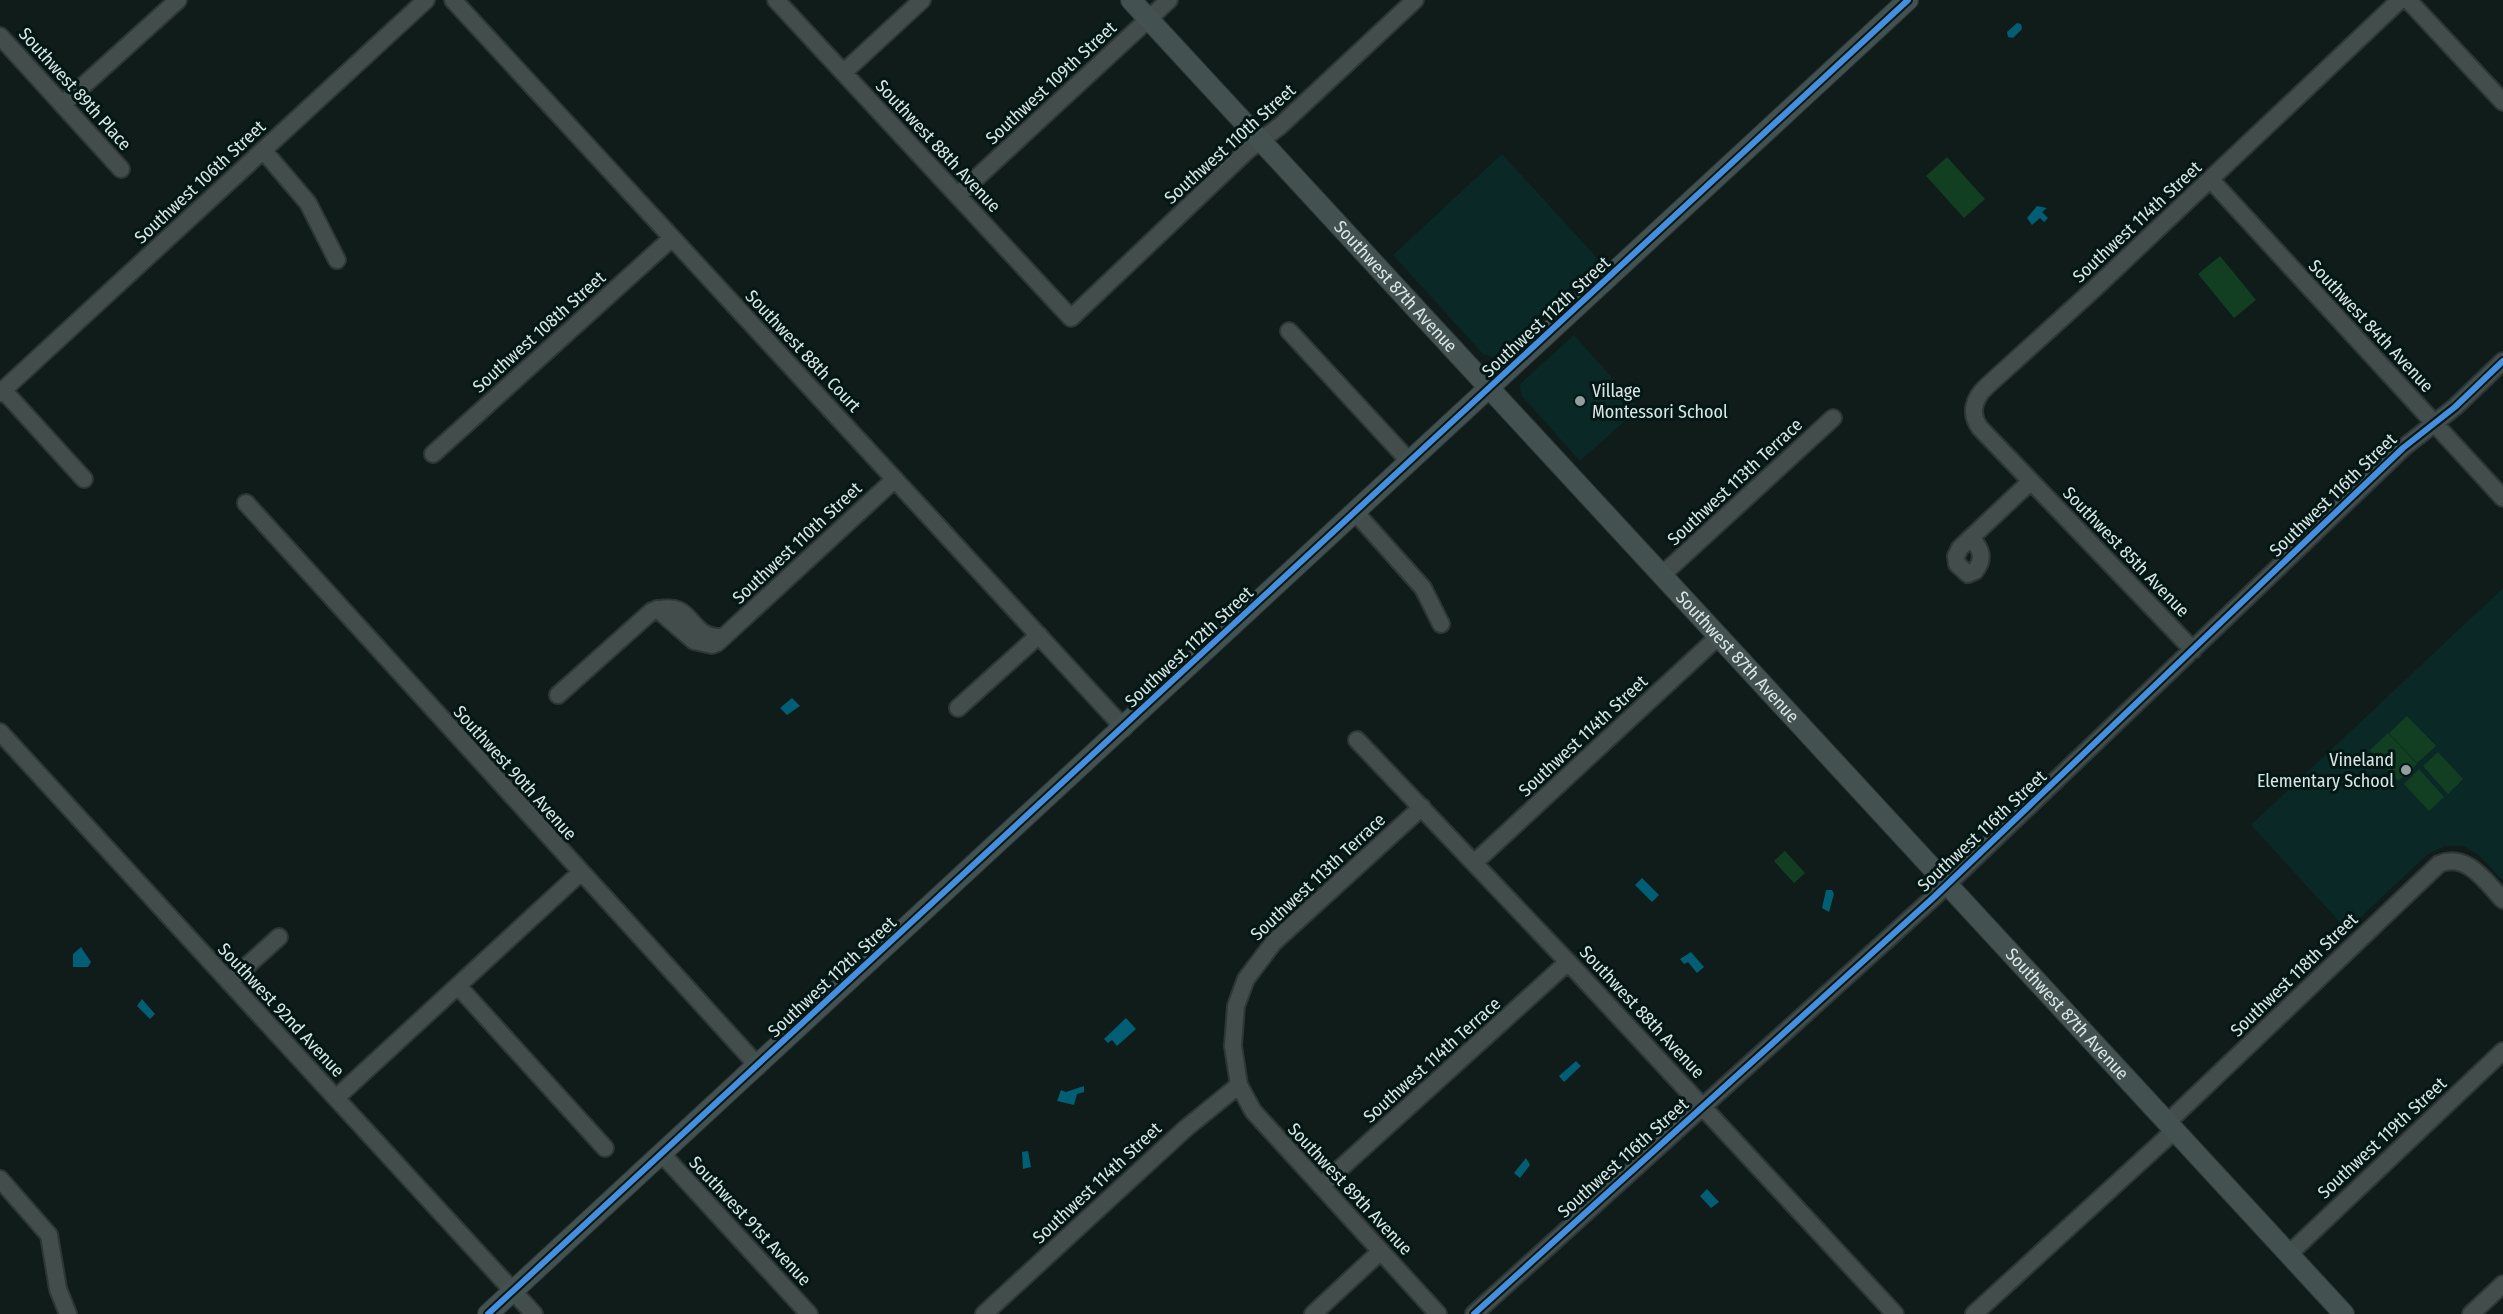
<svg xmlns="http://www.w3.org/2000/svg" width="2503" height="1314" font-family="'Fira Sans Condensed',sans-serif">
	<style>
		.built { fill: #0a2926 }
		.green { fill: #123f21 }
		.water { fill: #015e74 }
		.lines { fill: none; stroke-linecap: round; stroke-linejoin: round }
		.minor-casing { stroke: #2e3736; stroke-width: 20 }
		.major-casing { stroke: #2e3736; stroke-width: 22 }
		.minor { stroke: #434d4c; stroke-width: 16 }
		.major { stroke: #435251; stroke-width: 20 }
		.cycleway-casing { stroke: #031715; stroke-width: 10 }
		.cycleway { stroke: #468fdf; stroke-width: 6 }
		.poi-dot { fill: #929f9e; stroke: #031715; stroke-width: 2 }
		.labels { text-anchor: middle; stroke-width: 6; stroke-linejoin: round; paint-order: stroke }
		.street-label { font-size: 18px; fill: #d9e6e5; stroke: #031715 }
		.poi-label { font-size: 18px; fill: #d9e6e5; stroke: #031715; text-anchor: start }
	</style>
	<rect width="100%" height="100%" fill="#0f1c1a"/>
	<!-- built -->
	<path class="built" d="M1502,154l97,106 -105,97 -11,-3 -90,-99z
		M1574,335l65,73 -59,53 -59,-66 -1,-11z
		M2503,588v293l-24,-26 -16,-9h-18l-17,8 -81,76 -96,-105z"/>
	<!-- green -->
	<path class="green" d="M1947,157l38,42 -21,19 -38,-42z
		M2220,256l36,44 -22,18 -36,-44z
		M2407,716l29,30 -19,17 -28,-30z
		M2388,733l29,31 -19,17 -28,-31z
		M2438,752l25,27 -15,15 -25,-28z
		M2419,769l25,28 -15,14 -25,-27z
		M1785,851l20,22 -11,10 -20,-22z"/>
	<!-- water -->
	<path class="water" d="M2017,23l4,1 1,5 -9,9 -5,-1 -1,-5z
		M2037,206l10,2 -5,4 6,6 -4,4 -4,-4 -8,7 -5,-7z
		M792,698l8,8 -13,9 -7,-7z
		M1642,878l17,17 -7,7 -17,-17z
		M1826,890h6l2,4 -5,18 -7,-4z
		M81,947l10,15 -3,5h-15v-13z
		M1691,952l13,15 -7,6 -9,-11 -4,2 -4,-5z
		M142,999l13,15 -5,5 -13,-13z
		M1126,1018l10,11 -19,17 -5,-6 -4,3 -4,-4z
		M1576,1061l5,5 -17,16 -5,-6z
		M1084,1086v6l-7,2 -3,11 -17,-4 4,-11 5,2z
		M1028,1151l3,16 -8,2 -1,-17z
		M1526,1158l4,7 -10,13 -6,-5z
		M1707,1189l12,13 -8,6 -11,-12z"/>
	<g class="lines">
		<!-- minor casing -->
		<g class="minor-casing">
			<path id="minor" d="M453,0l671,728
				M776,0l295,318 177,-168 32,-24 135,-126
				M2408,0l95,102
				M0,36l121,133
				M844,72l78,-72
				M63,104l115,-104
				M263,150l45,53 29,57
				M2211,180l292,318
				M958,195l211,-195
				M1289,331l121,131
				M3,390l81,89
				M0,393l426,-393
				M433,454l239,-216
				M246,503l512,563
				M1356,513l67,75 18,36
				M1972,538c9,12 13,20 3,33l-7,3 -11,-10 -1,-8 4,-8 71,-67
				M1662,575l171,-157
				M657,609l37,32 18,4 5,-2 178,-164
				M2193,650l-213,-222c-11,-15 -6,-30 7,-42l107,-97 306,-289
				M558,695l94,-84c44,-14 33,27 69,26
				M958,708l81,-73
				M0,732l534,582
				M1357,740l211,222 327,352
				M1422,807l-148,135 -28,37 -10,27 -3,40 6,39 14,26 185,203
				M1474,863l245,-227
				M229,982l50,-45
				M458,986l147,162
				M336,1098l244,-225
				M2168,1122l271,-258c28,-12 47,18 64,36
				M662,1154l147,160
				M0,1179l49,56 9,54 10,25
				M1321,1186l247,-224
				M2289,1254l214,-203
				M984,1314l201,-185 54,-44
				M1313,1314l68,-63
				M1474,1314l460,-417 469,-449 52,-41 48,-46
				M1974,1314l201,-184
				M2471,1314l32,-30"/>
		</g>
		<!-- major casing -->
		<g class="major-casing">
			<g id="major">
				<path id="s1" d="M1131,0l1213,1314"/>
				<path d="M488,1314l1420,-1314"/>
			</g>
		</g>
		<!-- minor -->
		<use href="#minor" class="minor"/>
		<!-- major -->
		<use href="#major" class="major"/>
		<!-- cycleway casing -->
		<g class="cycleway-casing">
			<path id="cycleway" d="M488,1314l1420,-1314
				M1474,1314l460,-417 469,-449 52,-41 48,-46"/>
		</g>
		<!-- cycleway -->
		<use href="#cycleway" class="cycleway"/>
	</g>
	<!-- markers -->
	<g class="poi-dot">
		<circle cx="1580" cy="401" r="6"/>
		<circle cx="2406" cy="770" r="6"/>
	</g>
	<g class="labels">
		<!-- street labels -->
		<g class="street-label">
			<text transform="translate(1051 83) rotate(-43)" y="6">Southwest 109th Street</text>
			<text transform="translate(75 89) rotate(48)" y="6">Southwest 89th Place</text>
			<text transform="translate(1230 144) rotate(-42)" y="6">Southwest 110th Street</text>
			<text transform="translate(938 146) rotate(47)" y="6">Southwest 88th Avenue</text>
			<text transform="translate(200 182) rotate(-43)" y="6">Southwest 106th Street</text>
			<text transform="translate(2137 222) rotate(-43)" y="6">Southwest 114th Street</text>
			<text dy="6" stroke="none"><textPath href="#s1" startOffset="390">Southwest 87th Avenue</textPath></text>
			<text transform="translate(1546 317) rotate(-43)" y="6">Southwest 112th Street</text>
			<text transform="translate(2371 326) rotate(47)" y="6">Southwest 84th Avenue</text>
			<text transform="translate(539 332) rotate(-42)" y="6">Southwest 108th Street</text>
			<text transform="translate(803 351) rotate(47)" y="6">Southwest 88th Court</text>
			<text transform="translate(1735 482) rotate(-43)" y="6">Southwest 113th Terrace</text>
			<text transform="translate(2333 495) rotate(-44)" y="6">Southwest 116th Street</text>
			<text transform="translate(797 543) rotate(-43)" y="6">Southwest 110th Street</text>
			<text transform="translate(2126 552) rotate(46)" y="6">Southwest 85th Avenue</text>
			<text transform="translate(1189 647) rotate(-43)" y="6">Southwest 112th Street</text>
			<text dy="6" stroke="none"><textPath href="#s1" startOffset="894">Southwest 87th Avenue</textPath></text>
			<text transform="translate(1583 736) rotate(-43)" y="6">Southwest 114th Street</text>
			<text transform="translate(515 773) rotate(48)" y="6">Southwest 90th Avenue</text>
			<text transform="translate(1982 831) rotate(-43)" y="6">Southwest 116th Street</text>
			<text transform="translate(1318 877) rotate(-43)" y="6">Southwest 113th Terrace</text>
			<text transform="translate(2294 975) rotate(-44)" y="6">Southwest 118th Street</text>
			<text transform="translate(832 977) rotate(-43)" y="6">Southwest 112th Street</text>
			<text transform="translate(281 1010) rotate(47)" y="6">Southwest 92nd Avenue</text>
			<text transform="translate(1642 1012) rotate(47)" y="6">Southwest 88th Avenue</text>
			<text dy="6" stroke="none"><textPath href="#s1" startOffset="1380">Southwest 87th Avenue</textPath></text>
			<text transform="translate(1432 1060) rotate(-42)" y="6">Southwest 114th Terrace</text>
			<text transform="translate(2382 1138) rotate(-43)" y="6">Southwest 119th Street</text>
			<text transform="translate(1623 1158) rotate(-42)" y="6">Southwest 116th Street</text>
			<text transform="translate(1097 1183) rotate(-43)" y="6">Southwest 114th Street</text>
			<text transform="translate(1350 1189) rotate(47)" y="6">Southwest 89th Avenue</text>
			<text transform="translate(750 1221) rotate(47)" y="6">Southwest 91st Avenue</text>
		</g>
		<!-- poi labels -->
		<g class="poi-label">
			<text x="1592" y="397">Village<tspan x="1592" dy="21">Montessori School</tspan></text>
			<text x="2394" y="766" text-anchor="end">Vineland<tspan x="2394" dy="21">Elementary School</tspan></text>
		</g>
	</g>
</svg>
